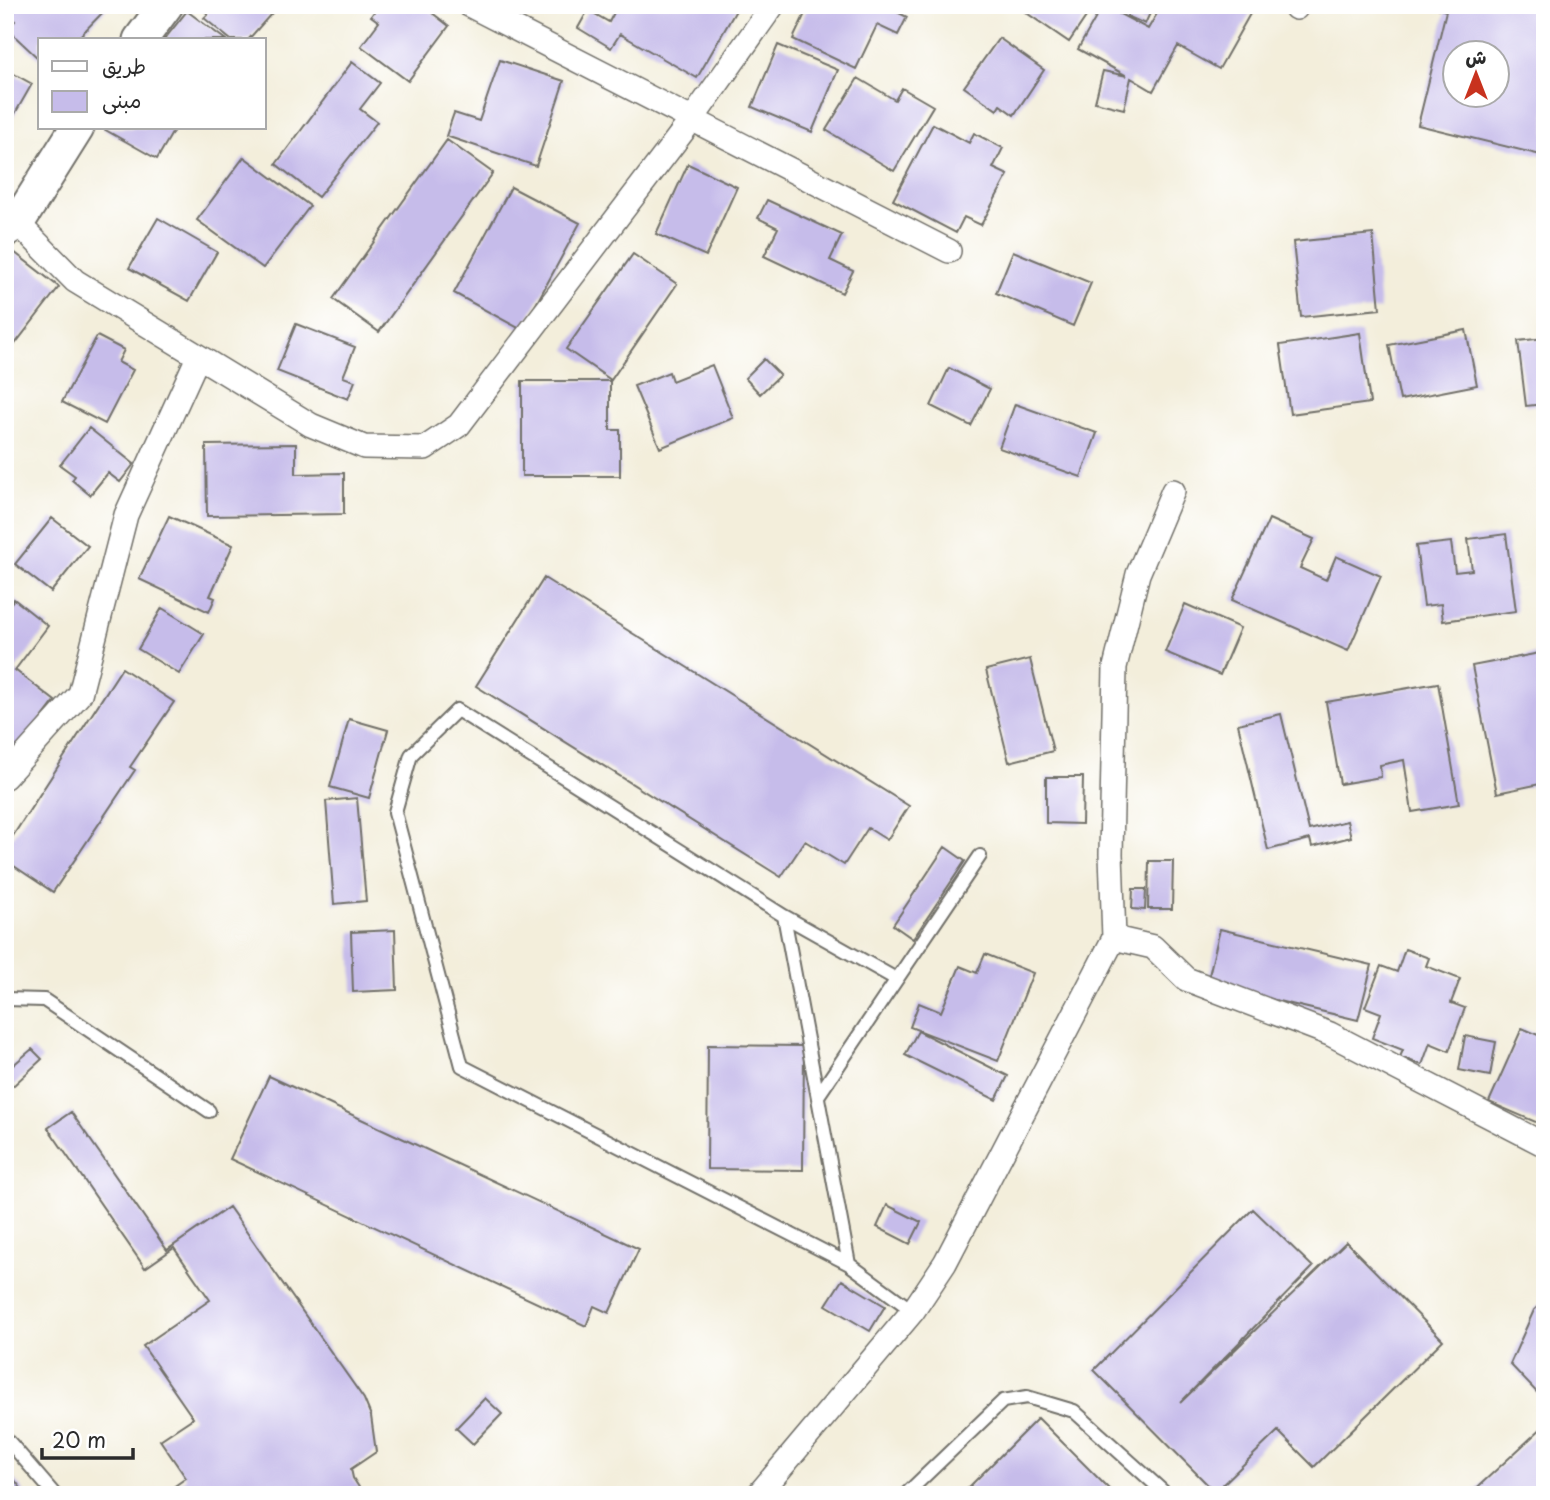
<svg xmlns="http://www.w3.org/2000/svg" width="1550" height="1500" font-family="'Playpen Sans','Playpen Sans Arabic',sans-serif">
	<style>
		.building { fill: #c6bcea; fill-rule: evenodd }
		.lines { fill: none; stroke-linecap: round; stroke-linejoin: round }
		.lane-casing { stroke: #716f69; stroke-width: 16 }
		.street-casing { stroke: #716f69; stroke-width: 26 }
		.secondary-casing { stroke: #716f69; stroke-width: 37 }
		.lane { stroke: #fff; stroke-width: 12 }
		.street { stroke: #fff; stroke-width: 23 }
		.secondary { stroke: #fff; stroke-width: 33 }
	</style>
	<rect width="100%" height="100%" fill="#fff"/>
	<filter id="ink" filterUnits="userSpaceOnUse"><feTurbulence type="fractalNoise" baseFrequency=".0143" numOctaves="2"/><feDisplacementMap in="SourceGraphic" scale="14" xChannelSelector="R" yChannelSelector="G"/><feConvolveMatrix kernelMatrix="1 2 1 2 8 2 1 2 1" color-interpolation-filters="sRGB"/></filter>
	<filter id="wash" filterUnits="userSpaceOnUse"><feTurbulence type="fractalNoise" baseFrequency=".00686" numOctaves="4" result="noise"/><feDisplacementMap in="SourceGraphic" scale="28" xChannelSelector="R" yChannelSelector="G"/><feGaussianBlur stdDeviation="1.57" result="paint"/><feColorMatrix in="noise" values="0 0 0 0 0 0 0 0 0 0 0 0 0 0 0 0 0 1.4 0 .05"/><feComposite in="paint" operator="in"/></filter>
	<g filter="url(#wash)">
		<rect width="100%" height="100%" fill="#f3eedb"/>
		<g id="blocks">
			<!-- building -->
			<path class="building" d="M5,5h101l2,2 -32,33h-36v20l-33,-31 8,-8 -10,-10z
				M198,5h81l-31,35h-17l-27,-22 4,-4z
				M379,5h43l27,21 -41,55 -47,-35 18,-24 -8,-6z
				M618,5l52,1 69,-1 -42,73 -77,-44 -9,14 -33,-20 10,-18 21,12z
				M809,5h74l24,12 -9,18 -21,-10 -21,44 -63,-30z
				M1015,5h79l-25,37z
				M1103,5l45,24 14,-24h93l-36,64 -41,-23 -25,45 -22,-13 -7,31 -29,-7 8,-31 24,5 -49,-27z
				M1132,5l19,6 -6,13 -18,-8z
				M1429,5h116v151l-127,-31 28,-114zM1456,52h42v42h-42z
				M187,11l39,29h-62z
				M999,38l45,32 -30,45 -14,-10 -3,5 -33,-23z
				M778,45l60,25 -26,62 -60,-25z
				M500,60l64,21 -28,85 -90,-30 8,-23 25,8z
				M352,62l28,21 -20,26 17,13 -59,75 -42,-33z
				M5,69l27,15 -27,47z
				M858,78l37,22 7,-12 31,18 -39,65 -68,-41z
				M933,124l36,19 5,-10 29,15 -10,20 15,7 -27,50 -17,-8 -8,16 -63,-33z
				M102,128h73l-18,31z
				M447,140l46,33 -114,159 -46,-33z
				M244,157l66,49 -47,62 -66,-48z
				M688,164l49,23 -31,69 -50,-22z
				M511,187l69,36 -58,107 -68,-37z
				M767,200l75,35 -12,25 23,11 -11,22 -78,-37 14,-28 -20,-10z
				M158,218l59,34 -28,49 -60,-33z
				M1373,234l7,75 -79,8 -8,-75z
				M5,245l54,42 -44,57 -10,-8z
				M1013,251l78,32 -18,43 -77,-33z
				M633,254l44,30 -66,96 -45,-31z
				M296,324l59,23 -12,30 12,4 -7,18 -71,-28z
				M1466,330l11,55 -77,15 -11,-55z
				M1360,333l10,70 -80,11 -10,-69z
				M97,336l27,14 -6,12 15,8 -28,54 -43,-22z
				M1545,338v66l-19,2 -8,-65z
				M764,359l16,16 -20,19 -15,-16z
				M712,365l21,53 -73,30 -26,-62 35,-14 3,9z
				M949,368l41,21 -19,37 -40,-20z
				M522,381h88v49h10v46h-98z
				M1015,404l82,29 -16,44 -82,-29z
				M89,428l45,36 -14,18 -12,-9 -18,22 -18,-15 3,-4 -15,-11z
				M296,444v30l48,-1v41l-137,2 -1,-71z
				M169,516l64,29 -23,51 5,2 -6,14 -70,-33z
				M52,518l36,28 -37,46 -36,-28z
				M1269,519l45,20 -14,29 26,12 10,-24 45,20 -33,75 -116,-51z
				M1506,534l10,77 -73,10 -2,-17 -17,2 -8,-60 35,-4 4,30 17,-2 -4,-31z
				M544,578l365,228 -22,34 -19,-12 -24,37 -39,-24 -24,36 -305,-191z
				M14,599l34,27 -33,44 40,31 -50,65v-156z
				M1185,604l55,24 -20,47 -55,-23z
				M162,608l42,26 -25,40 -41,-25z
				M1545,652v131l-48,10 -25,-127z
				M1030,659l23,92 -44,11 -23,-92z
				M122,668l52,34 -44,65 5,3 -82,122 -48,-32v-12z
				M1438,683l21,121 -47,8 -8,-52 -24,5 1,12 -41,7 -14,-82z
				M1281,714l28,116 38,-9 4,16 -39,10 -2,-8 -42,11 -30,-126z
				M349,719l39,11 -19,68 -39,-11z
				M1046,777h37l-1,47 -36,-1z
				M357,798l9,103 -32,3 -8,-103z
				M945,847l20,14 -52,78 -20,-14z
				M1149,861h24l-1,48h-24z
				M1133,889h13l-1,21 -13,-1z
				M1220,929l152,36 -14,55 -151,-36z
				M395,930l2,60 -44,2 -2,-60z
				M1405,949l24,9 -3,8 34,13 -9,24 14,5 -16,43 -19,-8 -8,22 -22,-8 3,-7 -31,-12 9,-25 -16,-6 16,-41 16,6z
				M985,954l48,19 -35,88 -88,-34 9,-24 22,9 19,-46 17,7z
				M1522,1028l23,10v88l-56,-24z
				M918,1031l90,45 -12,24 -91,-45z
				M1465,1036l31,6 -6,34 -31,-6z
				M708,1045l96,1 -1,124 -96,-1z
				M32,1049l10,10 -29,27 -8,-14z
				M269,1076l370,173 -30,64 -15,-7 -8,20 -356,-167z
				M71,1112l96,138 62,-43 135,192 7,17 5,36 -25,17 2,9 11,17h-202l24,-17 -26,-38 33,-22 -50,-72 67,-46 -36,-52 -29,20 -97,-140z
				M887,1205l34,17 -11,22 -33,-17z
				M1253,1209l60,58 -133,136 166,-161 97,98 -129,127 -36,-36 -63,61 -121,-122z
				M842,1280l43,26 -15,25 -44,-26z
				M1545,1300v101l-35,-37 24,-54z
				M485,1398l17,16 -29,30 -17,-16z
				M1038,1418l77,77h-154z
				M1545,1425v70h-76z
				M5,1467l21,28h-21z"/>
		</g>
	</g>
	<g filter="url(#ink)">
		<use href="#blocks" fill-opacity="0" stroke="#716f69" stroke-width="2"/>
		<g class="lines">
			<!-- lane casing -->
			<g class="lane-casing">
				<path id="lane" d="M784,916l65,348
					M896,979l-112,-63 -327,-206 -46,45 -16,57 67,254 387,198 64,47
					M5,999l39,1 165,111
					M818,1096l162,-240
					M5,1437l50,58
					M905,1495l98,-94 24,-4 47,14 93,84"/>
			</g>
			<!-- street casing -->
			<g class="street-casing">
				<path id="street" d="M469,5l480,246
					M1296,8l2,-3
					M8,213l67,68 236,144 53,22 61,1 34,-23 234,-307 80,-113
					M5,777l75,-83 46,-179 72,-158
					M1114,938l-3,-84 4,-187 23,-93 35,-83
					M758,1495l155,-184 32,-48 169,-325 39,9 33,32 144,55 215,111"/>
			</g>
			<!-- secondary casing -->
			<g class="secondary-casing">
				<path id="secondary" d="M140,40l26,-35
					M5,230l13,-8 59,-94"/>
			</g>
			<!-- lane -->
			<use href="#lane" class="lane"/>
			<!-- street -->
			<use href="#street" class="street"/>
			<!-- secondary -->
			<use href="#secondary" class="secondary"/>
		</g>
	</g>
	<!-- margin -->
	<rect width="1550" height="1500" fill="none" stroke="#fff" stroke-width="28"/>
	<!-- legend -->
	<rect x="38" y="38" width="228" height="91" fill="#ffffff" stroke="#aaaaaa" stroke-width="2"/>
	<rect x="52" y="61" width="35" height="10" fill="#ffffff" stroke="#aaaaaa" stroke-width="2"/>
	<text x="102" y="74" font-size="21" fill="#2b2b2b">طريق</text>
	<rect x="52" y="91" width="35" height="21" fill="#c6bcea" stroke="#aaaaaa" stroke-width="2"/>
	<text x="102" y="108" font-size="21" fill="#2b2b2b">مبنى</text>
	<!-- north arrow -->
	<g transform="translate(1476 74)"><circle r="33" fill="#ffffff" stroke="#aaaaaa" stroke-width="2"/>
	<path d="M0-5L12 26L0 18L-12 26Z" fill="#c8321e"/>
	<text y="-10" font-size="19" font-weight="bold" text-anchor="middle" fill="#2b2b2b">ش</text>
	</g>
	<!-- scale -->
	<path d="M42 1448v10h91v-10" fill="none" stroke="#2b2b2b" stroke-width="3.5"/>
	<text x="52" y="1448" font-size="21" fill="#2b2b2b" stroke="#ffffff" stroke-width="5" paint-order="stroke">20 m</text>
</svg>
